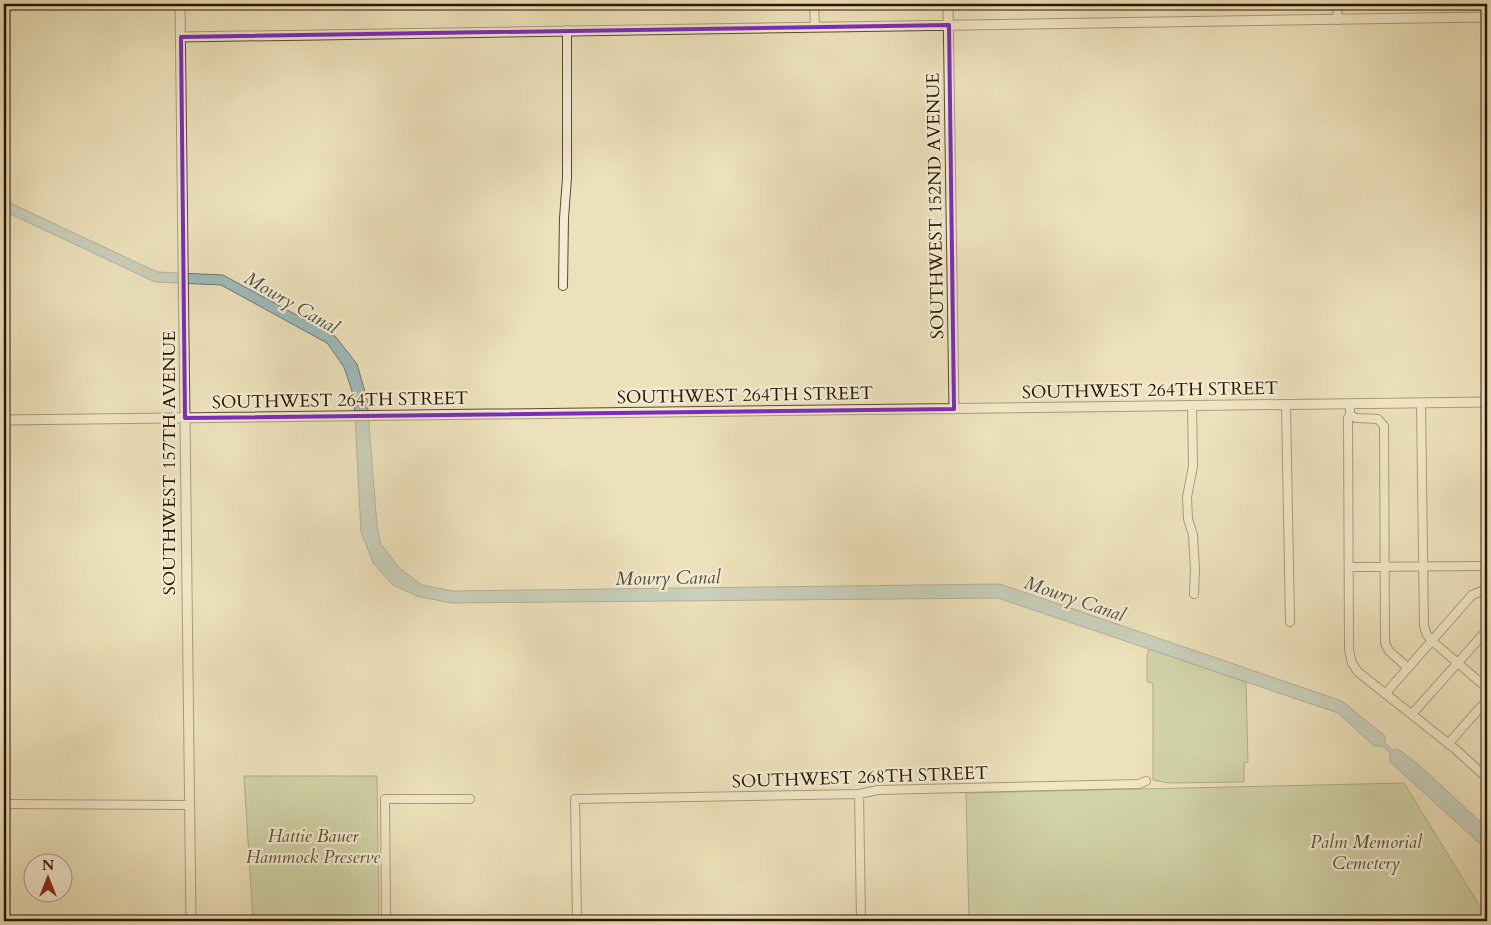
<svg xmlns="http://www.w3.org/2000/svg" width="1491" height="925" font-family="Cardo,serif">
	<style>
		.green { fill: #b2c494; stroke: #6e6c4c }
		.water { fill: #9dbbbb; stroke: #6f7971 }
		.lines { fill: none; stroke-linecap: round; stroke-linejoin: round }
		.minor-casing { stroke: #5b4831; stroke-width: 10 }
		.tertiary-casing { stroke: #5b4831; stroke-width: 11 }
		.minor { stroke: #f3ecd3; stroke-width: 8 }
		.tertiary { stroke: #f3ecd3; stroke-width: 9 }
		.marked { fill: none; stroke: #7b2cbf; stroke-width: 4; stroke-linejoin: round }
		.labels { text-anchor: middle; stroke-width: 4.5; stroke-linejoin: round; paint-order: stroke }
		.street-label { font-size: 18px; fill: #2b1503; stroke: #f3ecd3 }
		.park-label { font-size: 18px; font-style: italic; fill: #5a5236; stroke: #f3ecd3 }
		.water-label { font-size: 19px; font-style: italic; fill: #534f43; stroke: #f3ecd3 }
	</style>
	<rect width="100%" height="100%" fill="#ece1bb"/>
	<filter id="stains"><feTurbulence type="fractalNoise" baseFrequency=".004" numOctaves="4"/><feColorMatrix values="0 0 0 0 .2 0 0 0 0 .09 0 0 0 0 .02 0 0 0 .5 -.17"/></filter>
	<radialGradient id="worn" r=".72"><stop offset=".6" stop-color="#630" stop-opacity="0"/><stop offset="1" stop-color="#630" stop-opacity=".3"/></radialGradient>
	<!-- green -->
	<path class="green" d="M1149,649l97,33 2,80 -4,1v19l-75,1 -16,-3v-97l-6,-1v-26z
		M244,776h133l2,145h-126z
		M1404,783l83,135v3h-518l-3,-128z"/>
	<!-- water -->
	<path class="water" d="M4,200l153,72 66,3 112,61 22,28 10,35 10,127 4,18 18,24 23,17 31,6 547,-7 342,117 43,35v7l7,7 6,-1 21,16 68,63v22l-97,-88v-10l-8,-6h-8l-36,-33 -340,-115 -547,5 -34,-7 -24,-11 -20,-22 -12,-31 -7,-135 -10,-30 -17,-24 -106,-58 -66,-3 -151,-71z"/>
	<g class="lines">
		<!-- minor casing -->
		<g class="minor-casing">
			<path id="minor" d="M814,4l1,23
				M1337,4l1,16
				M563,286l1,-68 3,-40v-148
				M1421,403l3,223 3,9 5,6 55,47
				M1350,404v11l-2,3 1,232 3,13 6,9 96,76 33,30
				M1286,405l4,217
				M1192,406l1,60 -6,31 1,22 5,16 2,34 -1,25
				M1350,415l6,3 22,1 6,7 1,217 4,8 19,17
				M1349,567l138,-1
				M1385,694l87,-99 15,-6
				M1412,714l75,-84
				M1448,744l39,-44
				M859,794l2,127
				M4,804l185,1
				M386,921l-1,-122h85
				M577,921l-2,-122 284,-5 19,-4 261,-6 7,-3
				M830,921h31"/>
		</g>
		<!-- tertiary casing -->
		<g class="tertiary-casing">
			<path id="tertiary" d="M180,4l11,917
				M948,4l6,405
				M181,37l1306,-20
				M4,420l1483,-18"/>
		</g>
		<!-- minor -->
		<use href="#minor" class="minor"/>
		<!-- tertiary -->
		<use href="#tertiary" class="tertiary"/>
	</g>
	<!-- marked area -->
	<path d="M0 0H1491V925H0ZM949,25l5,384 -769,9 -4,-381z" fill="#ece1bb" fill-opacity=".55" fill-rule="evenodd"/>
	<path class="marked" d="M949,25l5,384 -769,9 -4,-381z"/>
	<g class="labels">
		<!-- street labels -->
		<g class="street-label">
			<text transform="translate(935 206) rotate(-91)" y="6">SOUTHWEST 152ND AVENUE</text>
			<text transform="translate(1150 390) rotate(-1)" y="6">SOUTHWEST 264TH STREET</text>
			<text transform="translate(745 395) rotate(-1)" y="6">SOUTHWEST 264TH STREET</text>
			<text transform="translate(340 400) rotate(-1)" y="6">SOUTHWEST 264TH STREET</text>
			<text transform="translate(169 463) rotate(-90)" y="6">SOUTHWEST 157TH AVENUE</text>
			<text transform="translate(860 777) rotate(-2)" y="6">SOUTHWEST 268TH STREET</text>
		</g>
		<!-- park labels -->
		<g class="park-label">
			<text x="313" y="842">Hattie Bauer<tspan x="313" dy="21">Hammock Preserve</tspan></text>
			<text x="1366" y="848">Palm Memorial<tspan x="1366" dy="21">Cemetery</tspan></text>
		</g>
		<!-- water labels -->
		<g class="water-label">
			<text transform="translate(292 302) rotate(30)" y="7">Mowry Canal</text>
			<text transform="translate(668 577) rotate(-1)" y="7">Mowry Canal</text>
			<text transform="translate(1075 598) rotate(19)" y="7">Mowry Canal</text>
		</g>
	</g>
	<!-- margin -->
	<rect width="1491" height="925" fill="none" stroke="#ece1bb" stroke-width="20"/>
	<rect x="5" y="5" width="1481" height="915" fill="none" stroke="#2b1503" stroke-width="2.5"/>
	<rect x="10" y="10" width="1471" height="905" fill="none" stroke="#2b1503"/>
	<!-- north arrow -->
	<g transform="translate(48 878)"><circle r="24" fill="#f3ecd3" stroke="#a39680"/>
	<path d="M0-4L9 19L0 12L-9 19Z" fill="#8f2418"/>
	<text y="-8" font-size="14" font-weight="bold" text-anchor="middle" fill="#2b1503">N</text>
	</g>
	<rect width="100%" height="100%" filter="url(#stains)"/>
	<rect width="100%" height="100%" fill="url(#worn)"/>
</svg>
